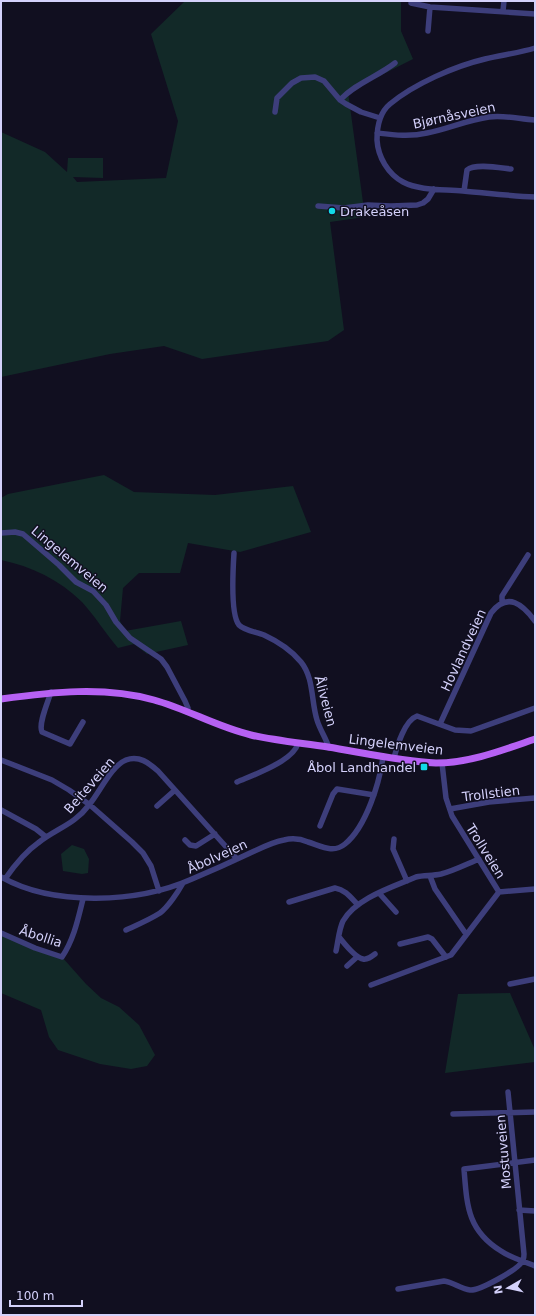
<svg xmlns="http://www.w3.org/2000/svg" width="536" height="1316" font-family="'DejaVu Sans',sans-serif">
	<style>
		.green { fill: #122928 }
		.lines { fill: none; stroke-linecap: round; stroke-linejoin: round }
		.minor { stroke: #3d3e7b; stroke-width: 5.5 }
		.major { stroke: #b661f3; stroke-width: 7 }
		.poi-dot { fill: #12dae7; stroke: #110f20; stroke-width: 1.5 }
		.labels { text-anchor: middle; stroke-width: 3; stroke-linejoin: round; paint-order: stroke }
		.street-label { font-size: 13px; fill: #d4d1fb; stroke: #110f20 }
		.poi-label { font-size: 13px; fill: #d4d1fb; stroke: #110f20; text-anchor: start }
	</style>
	<rect width="100%" height="100%" fill="#110f20"/>
	<!-- green -->
	<path class="green" d="M185,1h216v30l12,28 -65,33 17,125 -35,5 14,108 -16,11 -126,18 -38,-13 -54,8 -109,23v-245l44,20 22,20 1,-14h35v20l-30,-1 4,5 89,-4 12,-57 -27,-87z
		M104,475l30,17 81,3 78,-9 18,46 -71,20 -52,-9 -8,30h-41l-16,15 -3,33 5,10 56,-10 7,24 -41,9 -13,-10 -16,4c-12,-14 -24,-33 -36,-46 -22,-22 -51,-36 -81,-42v-62l7,-4z
		M72,845l12,4 5,10 -1,14 -6,1 -19,-3 -2,-17z
		M1,933l61,24 24,27 15,14 18,9 20,18 16,30 -8,11 -16,3 -31,-5 -42,-14 -9,-13 -8,-27 -40,-17z
		M510,993l25,57v12l-90,11 13,-79z"/>
	<g class="lines">
		<!-- minor -->
		<path class="minor" d="M411,3l19,4 105,7
			M503,11l1,-10
			M428,31l2,-24
			M535,48c-16,5 -34,7 -50,11 -30,7 -71,25 -95,45 -11,9 -13,23 -13,36 1,17 11,34 26,42 17,9 41,7 60,9 24,2 48,5 72,6
			M340,100c16,-17 37,-23 55,-37
			M275,112l2,-14 15,-15 9,-5 14,-1 9,4 16,19 6,4 15,8 19,6
			M377,133c17,2 33,4 50,0 21,-4 40,-13 62,-16 16,-2 30,2 46,3
			M464,191l3,-21c8,-7 34,-2 44,-1
			M318,206l26,2 24,-3 23,1 26,-1 6,-2 5,-4 6,-10
			M1,533l14,-1 8,2 36,31 17,17 17,9 13,14 10,17 14,16 31,21 6,8 18,34 3,7 -1,4
			M234,553c-1,16 -4,61 5,72 6,6 18,7 25,10 13,6 28,16 37,27 13,16 10,39 16,58 3,10 9,18 12,28
			M502,603v-7l26,-41
			M51,692c-3,10 -13,32 -9,40l28,12 13,-22
			M440,724l51,-111c17,-22 32,-8 44,8
			M394,758c3,-12 11,-38 23,-42l38,14 16,1 64,-23
			M1,760l51,20 17,10 21,15 42,37 11,11 8,13 8,25
			M237,782c16,-7 57,-21 61,-39
			M157,806l18,-16
			M450,809l39,-7 46,-4
			M1,810l35,19 10,8
			M320,826l13,-32 4,-5 37,6
			M394,839l-1,10 14,32
			M185,840l5,5 6,1 19,-12
			M430,876l5,13 31,45
			M1,877c53,30 137,26 191,2 19,-8 37,-16 56,-25 11,-5 24,-12 36,-14 8,-2 17,-1 24,2 13,4 25,12 37,2 21,-17 35,-62 38,-88
			M5,879c9,-13 20,-27 33,-36 19,-15 36,-18 51,-38 11,-13 22,-39 37,-45 13,-5 23,3 32,11l79,88
			M499,892l36,-3
			M379,893l17,19
			M289,902l46,-14c11,2 16,10 23,17
			M126,930c11,-5 23,-10 34,-17 8,-6 18,-21 23,-30
			M1,933l34,15 27,9c12,-18 16,-38 21,-58
			M339,937c5,6 16,21 24,22 4,1 8,-2 12,-5
			M400,944l28,-7 4,2 14,18
			M336,951c2,-9 3,-22 7,-30 13,-23 50,-34 73,-44 8,-2 16,-1 25,-3 12,-3 26,-10 38,-15
			M347,966l10,-9
			M510,984l25,-5
			M371,985l80,-30 48,-63 -47,-76 -6,-18 -4,-35
			M453,1114l82,-2
			M535,1160l-71,9c3,36 3,61 37,82 10,7 23,10 34,15
			M519,1210l16,1
			M398,1289l46,-8c9,1 17,8 26,9 9,1 50,-21 53,-30 1,-2 1,-4 1,-6l-16,-162"/>
		<!-- major -->
		<path class="major" d="M1,699c51,-7 103,-13 153,1 33,9 63,27 97,35 25,6 51,8 77,12 36,6 72,14 108,16 34,0 67,-13 99,-24"/>
	</g>
	<!-- markers -->
	<g class="poi-dot">
		<circle cx="332" cy="211" r="4"/>
		<rect x="420" y="763" width="8" height="8" rx="2"/>
	</g>
	<g class="labels">
		<!-- street labels -->
		<g class="street-label">
			<text transform="translate(454 115) rotate(-12)" y="5">Bjørnåsveien</text>
			<text transform="translate(70 559) rotate(40)" y="5">Lingelemveien</text>
			<text transform="translate(463 650) rotate(-65)" y="5">Hovlandveien</text>
			<text transform="translate(326 701) rotate(75)" y="5">Åliveien</text>
			<text transform="translate(396 744) rotate(7)" y="5">Lingelemveien</text>
			<text transform="translate(89 785) rotate(-49)" y="5">Beiteveien</text>
			<text transform="translate(491 793) rotate(-7)" y="5">Trollstien</text>
			<text transform="translate(486 851) rotate(58)" y="5">Trollveien</text>
			<text transform="translate(217 856) rotate(-24)" y="5">Åbolveien</text>
			<text transform="translate(41 936) rotate(18)" y="5">Åbollia</text>
			<text transform="translate(503 1152) rotate(-95)" y="5">Mostuveien</text>
		</g>
		<!-- poi labels -->
		<g class="poi-label">
			<text x="340" y="216">Drakeåsen</text>
			<text x="416" y="772" text-anchor="end">Åbol Landhandel</text>
		</g>
	</g>
	<!-- border -->
	<rect width="536" height="1316" fill="none" stroke="#d4d1fb" stroke-width="4"/>
	<!-- north arrow -->
	<g transform="translate(508 1288) rotate(261)" stroke="#110f20" stroke-width="3" paint-order="stroke">
	<path d="M0-3L7 15L0 10L-7 15Z" fill="#d4d1fb"/>
	<text y="-6" font-size="11" font-weight="bold" text-anchor="middle" fill="#d4d1fb">N</text>
	</g>
	<!-- scale -->
	<path d="M10 1300v6h72v-6" fill="none" stroke="#d4d1fb" stroke-width="2"/>
	<text x="16" y="1300" font-size="12" fill="#d4d1fb" stroke="#110f20" stroke-width="3" paint-order="stroke">100 m</text>
</svg>
